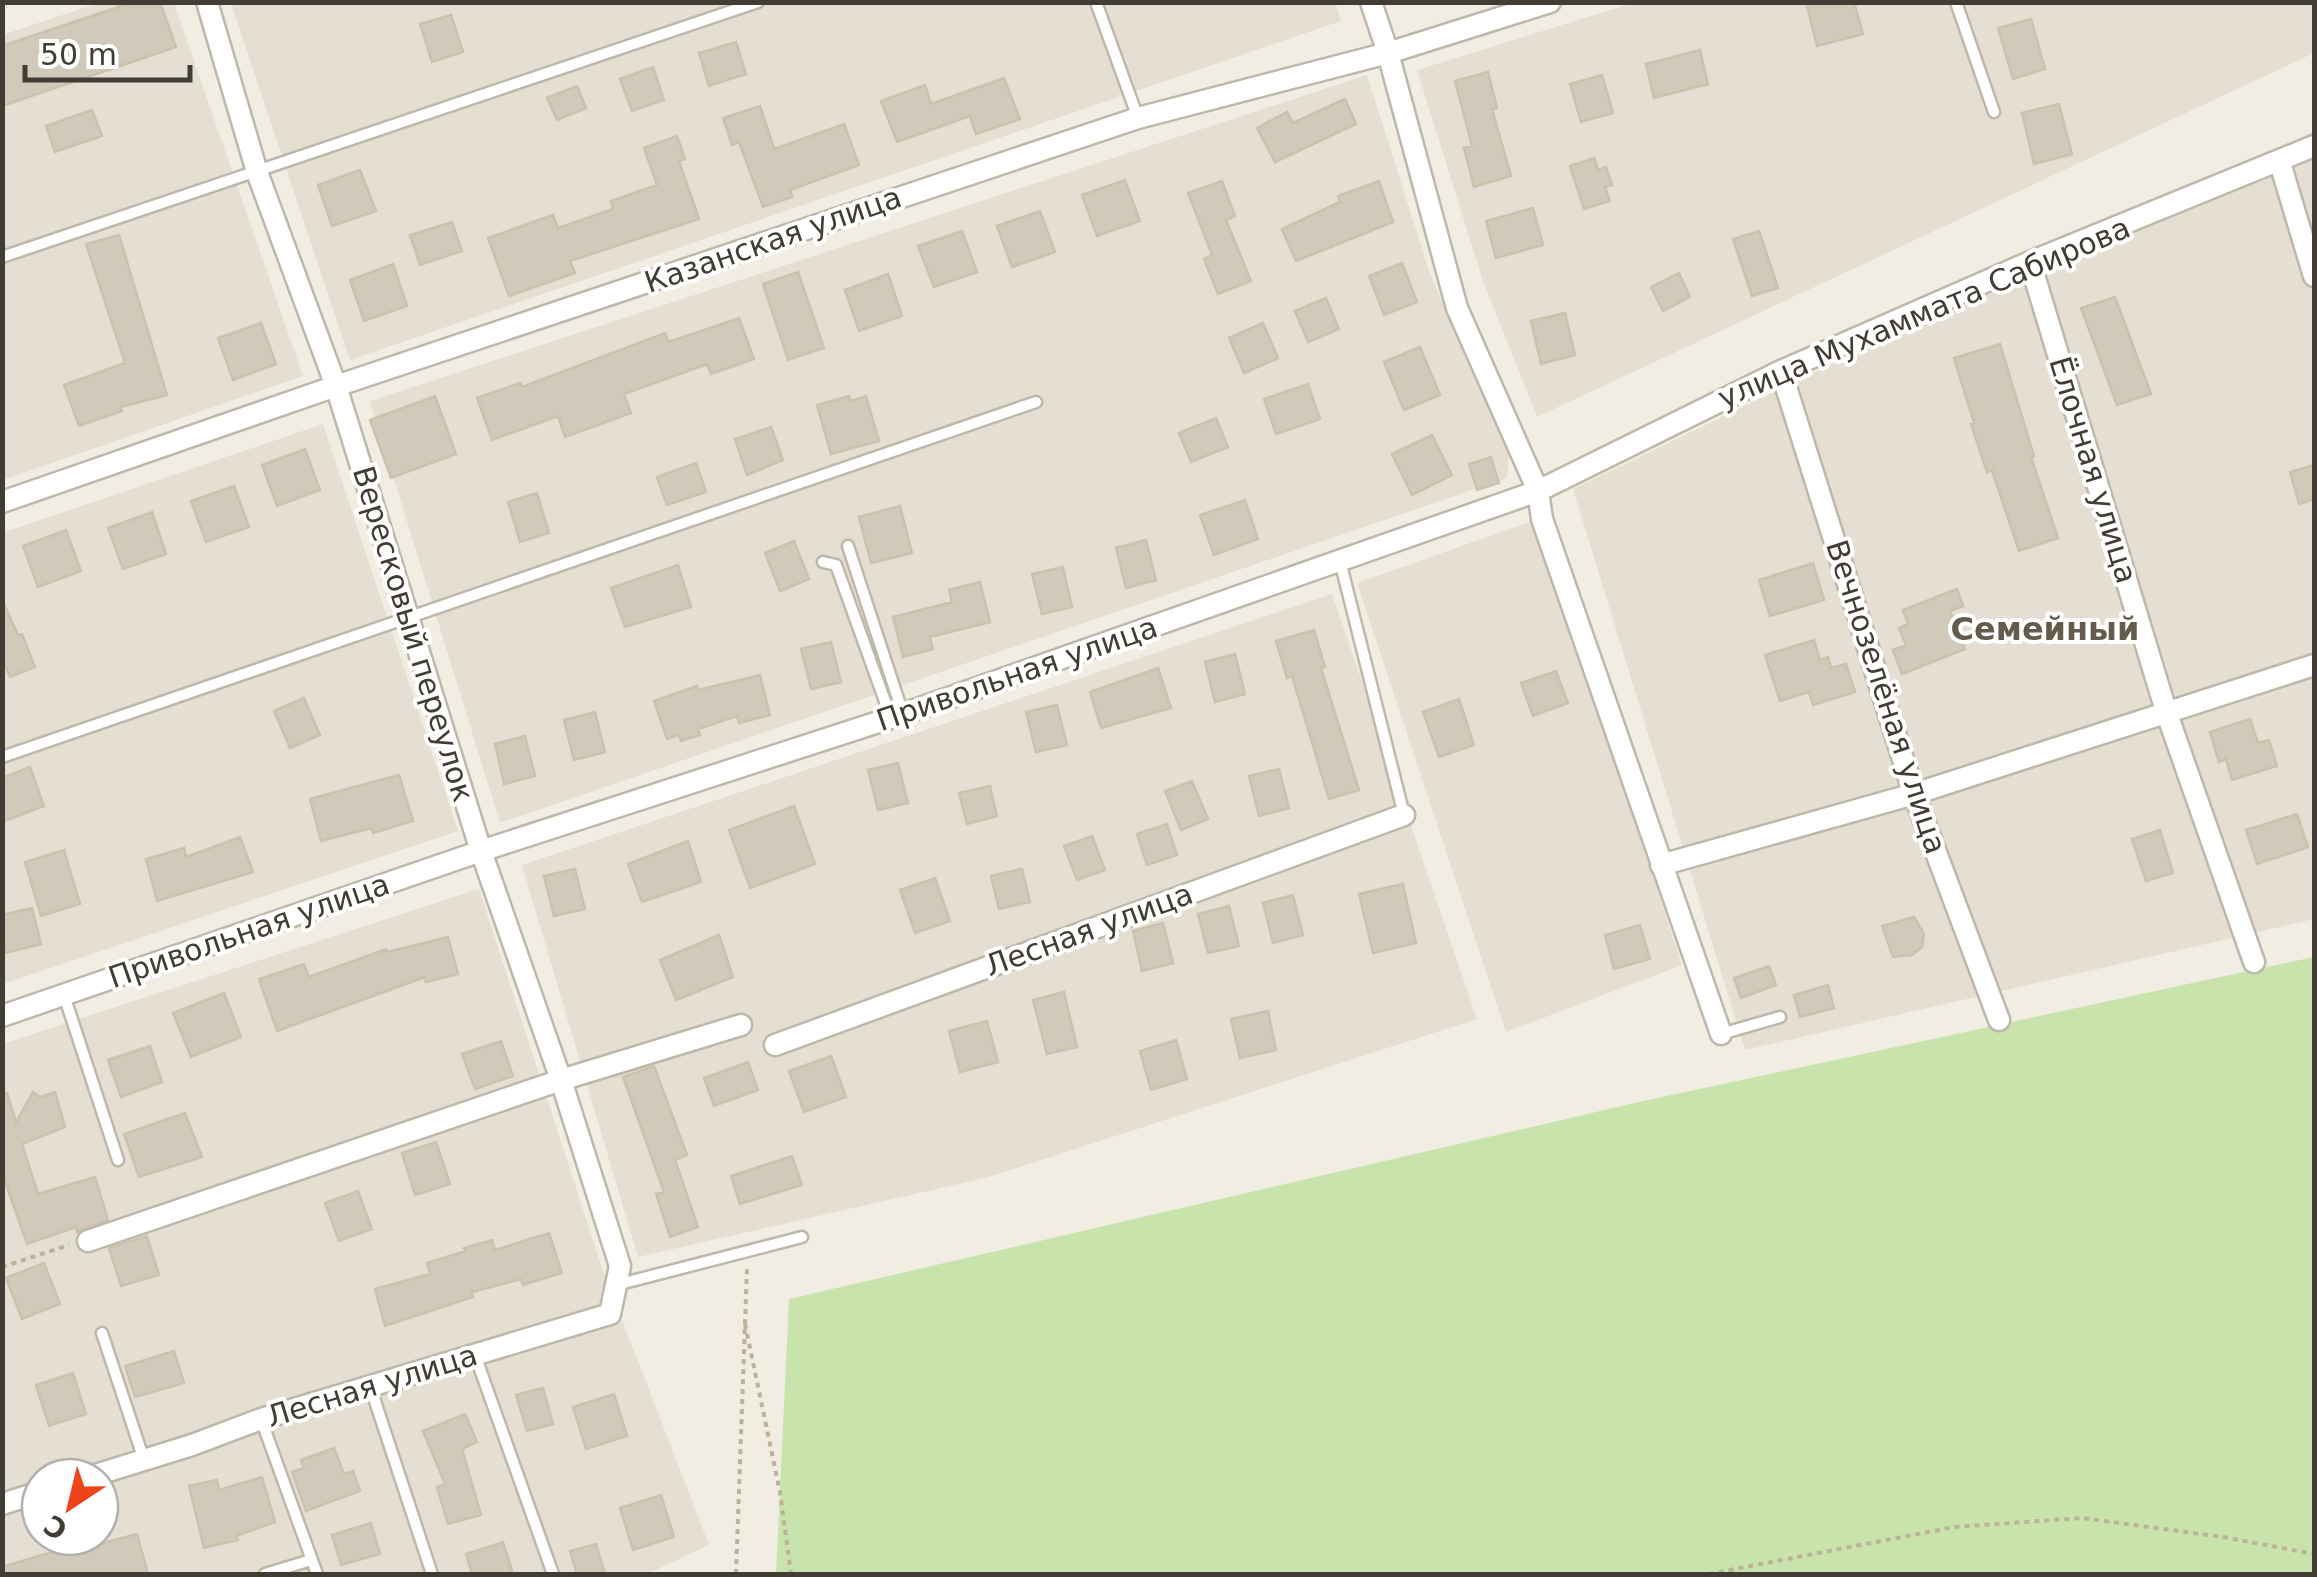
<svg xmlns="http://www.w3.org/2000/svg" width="2317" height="1577" font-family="'DejaVu Sans',sans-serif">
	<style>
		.residential { fill: #e4dfd2; fill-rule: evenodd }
		.green { fill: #c9e3ad }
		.building { fill: #d1c9b9; stroke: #ccc1ad; stroke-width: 2.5 }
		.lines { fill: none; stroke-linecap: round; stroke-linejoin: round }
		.lane-casing { stroke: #beb8aa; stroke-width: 15 }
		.street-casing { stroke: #beb8aa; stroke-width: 25 }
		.path { stroke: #bcb199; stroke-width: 4; stroke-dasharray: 5 5; stroke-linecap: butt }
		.lane { stroke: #fff; stroke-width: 10 }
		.street { stroke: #fff; stroke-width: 20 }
		.labels { text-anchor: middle; stroke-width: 8; stroke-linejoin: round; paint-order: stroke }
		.street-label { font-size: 30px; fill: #423d34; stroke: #fff }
		.neighbourhood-label { font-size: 32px; font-weight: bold; fill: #645b4c; stroke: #fff }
	</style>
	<rect width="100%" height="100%" fill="#f1ede3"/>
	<!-- residential -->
	<path class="residential" d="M1335,2l6,19 -991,339 -119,-357z
		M99,3h75l129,373 -300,104 -1,-445z
		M1633,3h681v50l-777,364 -54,-136 -66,-211z
		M1367,75l63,199 79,182 -2,22 -1007,345 -130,-422z
		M2314,131v788l-569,131 -172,-561z
		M323,424l135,407 -455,153 -1,-451z
		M1535,520l147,445 -176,67 -149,-449z
		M1332,594l145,425 -488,158 -351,80 -116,-392z
		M479,889l123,379 107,277 -62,29h-644l-1,-530zM40,1477h60v60h-60z"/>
	<!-- green -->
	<path class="green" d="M2314,957v617h-1538l13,-275 850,-197z"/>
	<!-- building -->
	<path class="building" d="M133,2h27l16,45 -174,59v-60z
		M1806,2h48l9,32 -46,12z
		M451,15l12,37 -31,10 -12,-38z
		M2031,19l14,50 -32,10 -15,-51z
		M736,42l10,32 -37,12 -10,-33z
		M1700,50l8,34 -54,14 -8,-34z
		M653,67l11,33 -32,11 -12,-32z
		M1488,72l9,36 -5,1 19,67 -37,11 -10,-39 8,-2 -17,-65z
		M1602,75l11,38 -32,9 -11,-38z
		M1004,78l16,41 -44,15 -6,-18 -73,26 -16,-41 44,-16 6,19z
		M577,86l9,22 -29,12 -10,-22z
		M1345,99l11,25 -81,38 -18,-34 30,-16 6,11z
		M2059,104l13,50 -38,10 -12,-51z
		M760,106l14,43 70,-25 15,41 -69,25 2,7 -29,10 -24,-65 -7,3 -9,-27z
		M92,110l10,26 -47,16 -9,-26z
		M677,136l8,23 -6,2 20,58 -129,42 5,12 -66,23 -21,-58 65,-23 5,13 55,-19 -2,-8 46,-16 -13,-37z
		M1594,158l4,12 8,-3 6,18 -7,2 5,14 -26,8 -14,-43z
		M360,170l16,41 -44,15 -14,-41z
		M1125,180l15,41 -43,15 -15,-41z
		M1222,181l13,35 -9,4 25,61 -33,13 -14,-35 8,-4 -24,-62z
		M1379,181l14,41 -97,39 -14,-32 58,-27 -2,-6z
		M1533,208l10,37 -47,13 -10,-37z
		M1040,211l15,41 -43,15 -15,-41z
		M452,222l10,29 -42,14 -10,-30z
		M962,231l15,41 -43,15 -16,-41z
		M1759,231l19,57 -26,8 -19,-57z
		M119,235l48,160 -46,12 1,4 -43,15 -15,-41 61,-22 -39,-119z
		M1402,263l15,39 -33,13 -15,-39z
		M393,264l14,42 -43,15 -14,-41z
		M798,272l26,76 -36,12 -25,-76z
		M1679,273l11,24 -27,14 -12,-24z
		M888,274l14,42 -43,15 -14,-41z
		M2115,297l36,97 -34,11 -36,-97z
		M1326,298l13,31 -31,13 -13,-31z
		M1565,313l10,42 -34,9 -10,-43z
		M739,318l15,41 -43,15 -4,-10 -83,30 7,19 -66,24 -7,-21 -66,24 -15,-42 43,-15 2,4 143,-54 4,9z
		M261,323l15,41 -43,16 -15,-42z
		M1263,323l15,35 -34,15 -15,-35z
		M2000,344l34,112 -3,1 27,81 -39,13 -27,-81 -5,2 -16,-48 3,-1 -20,-65z
		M1420,347l20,48 -36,15 -20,-48z
		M1308,384l12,35 -44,15 -12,-35z
		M435,396l21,58 -65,24 -21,-58z
		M849,396l2,5 15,-5 13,45 -48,13 -14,-49z
		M1216,418l12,29 -37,15 -12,-29z
		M771,427l12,33 -36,15 -12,-36z
		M1432,435l20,40 -40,20 -20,-41z
		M305,449l15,41 -43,16 -15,-41z
		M1491,457l8,26 -22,7 -8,-26z
		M696,463l10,29 -39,13 -10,-28z
		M2314,465v34l-15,5 -9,-32z
		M234,486l15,41 -43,15 -15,-41z
		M537,493l12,40 -29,9 -12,-40z
		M1245,500l13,39 -44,16 -14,-40z
		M900,506l12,47 -41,10 -12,-46z
		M152,512l14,42 -43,15 -15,-41z
		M66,530l15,41 -43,16 -15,-41z
		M1146,540l10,40 -30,8 -10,-40z
		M794,541l15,38 -29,12 -15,-38z
		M1813,563l11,37 -54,16 -11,-36z
		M678,565l13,42 -66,20 -14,-39z
		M1063,567l9,40 -30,7 -10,-40z
		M980,582l10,40 -60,15 3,12 -30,8 -10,-40 59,-15 -3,-12z
		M1957,589l6,17 -13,5 15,38 -63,25 -9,-24 13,-5 -7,-17 9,-4 -5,-14z
		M2,600l16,35 4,-1 13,33 -25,10 -8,-19z
		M1314,630l11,37 -4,1 38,122 -30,9 -37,-123 -5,2 -11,-37z
		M1814,640l6,20 8,-3 3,11 15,-4 9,28 -42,13 -4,-13 -29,9 -15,-46z
		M831,642l10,40 -30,7 -10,-40z
		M1235,654l10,40 -30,8 -10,-40z
		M1158,668l13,40 -70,20 -11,-36z
		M1556,671l12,32 -35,13 -12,-33z
		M760,675l10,40 -31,8 -2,-7 -39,13 2,6 -19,6 -2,-6 -12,4 -13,-38 43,-15 1,4z
		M304,698l16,37 -30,13 -16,-37z
		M1459,699l15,46 -35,12 -16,-45z
		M1057,705l10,40 -31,7 -10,-40z
		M595,712l10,40 -31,8 -10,-40z
		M2250,719l8,24 11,-3 8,26 -45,14 -6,-21 -7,3 -9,-30z
		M525,736l10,40 -31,8 -9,-40z
		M898,763l10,40 -30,7 -10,-40z
		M30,767l14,39 -42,16v-44z
		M1279,769l10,39 -30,8 -10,-40z
		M399,775l14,46 -40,12 -1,-5 -51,13 -11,-42z
		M1192,781l16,38 -27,11 -16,-39z
		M990,786l7,30 -30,8 -8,-31z
		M794,806l21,58 -65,24 -21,-58z
		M2297,814l11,33 -51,17 -11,-34z
		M1167,824l10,31 -30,10 -10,-31z
		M2160,830l13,43 -27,8 -14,-42z
		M1092,836l13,34 -28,10 -13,-34z
		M240,837l13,35 -96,29 -11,-42 38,-11 2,9z
		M688,841l13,41 -59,20 -14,-38z
		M64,850l16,54 -39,12 -16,-54z
		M575,869l10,40 -31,7 -10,-40z
		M1022,869l8,33 -31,7 -8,-33z
		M935,878l15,43 -35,12 -15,-43z
		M1403,884l13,59 -43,10 -14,-59z
		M1293,895l10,40 -30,8 -10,-40z
		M1229,906l10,40 -31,7 -10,-39z
		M32,908l9,36 -36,9 -3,-38z
		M1914,917l10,17 -2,13 -10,8 -19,2 -11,-31z
		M1163,923l10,40 -31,8 -9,-40z
		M1640,925l10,34 -36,10 -9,-34z
		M719,935l14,42 -57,23 -16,-40z
		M448,937l10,37 -32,8 -1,-5 -148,54 -18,-52 45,-15 5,13 77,-28 1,3z
		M1769,966l7,19 -35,13 -7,-20z
		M1828,985l6,23 -34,9 -6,-22z
		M1064,992l13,55 -30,7 -14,-54z
		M224,993l17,44 -50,20 -18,-44z
		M1268,1011l8,39 -36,8 -9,-39z
		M987,1021l11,41 -38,10 -11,-41z
		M1176,1040l11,39 -36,11 -11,-39z
		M501,1041l12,35 -38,13 -13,-35z
		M150,1046l12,36 -41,15 -13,-37z
		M831,1056l15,41 -42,15 -15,-41z
		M748,1062l10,28 -44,16 -10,-28z
		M654,1066l33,89 -12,5 23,67 -28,10 -14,-43 8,-2 -41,-115z
		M33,1092l7,5 15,-5 10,35 -43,17 16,50 57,-17 13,43 -31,12 -1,-5 -49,17 -25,-71v-79l5,-1 9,29z
		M185,1113l17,44 -63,20 -15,-43z
		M436,1142l14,42 -35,11 -13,-42z
		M792,1156l10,29 -62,19 -9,-28z
		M358,1191l14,38 -33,12 -14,-38z
		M549,1233l13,40 -39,12 -2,-6 -49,13 1,5 -88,29 -10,-37 55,-15 -3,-11 38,-12 -1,-3 28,-8 3,10z
		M147,1236l12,39 -38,11 -12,-38z
		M44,1263l16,41 -38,15 -16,-41z
		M174,1351l10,32 -49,14 -10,-31z
		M73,1373l13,41 -37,12 -13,-41z
		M543,1388l10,36 -26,7 -11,-36z
		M614,1394l13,42 -41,13 -13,-42z
		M465,1414l12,28 -15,7 19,66 -33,9 -11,-37 8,-3 -22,-53z
		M334,1448l10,26 9,-3 7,20 -54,20 -14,-39 12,-4 -3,-8z
		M262,1477l13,45 -39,14 2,4 -34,8 -15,-62 28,-6 2,10z
		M661,1495l13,42 -41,13 -13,-42z
		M371,1523l9,31 -39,11 -9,-30z
		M137,1534l11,40h-146v-7l63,-19 1,5z
		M503,1542l10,32h-41l-6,-20z
		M596,1544l9,30h-28l-7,-23z"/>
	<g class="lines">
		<!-- lane casing -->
		<g class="lane-casing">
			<path id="lane" d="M1096,2l42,116
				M1956,2l38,110
				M2,257l756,-255
				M848,546l55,168
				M1340,561l64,254
				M823,562l13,3 55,153
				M2,757l1034,-355
				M64,995l54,165
				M1721,1034l59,-17
				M616,1285l186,-48
				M102,1333l42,127
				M475,1355l78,219
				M370,1386l62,188
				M261,1419l56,155
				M265,1574l46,-14"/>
		</g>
		<!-- street casing -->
		<g class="street-casing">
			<path id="street" d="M2280,163l34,113
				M2030,262l136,449 88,251
				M1781,371l133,423 85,226
				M2,502l334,-116 802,-268 250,-65 162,-51
				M1661,865l253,-71 400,-129
				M2,1016l479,-165 422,-137 635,-223 -81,-183 -69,-255 -17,-51
				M1721,1034l-179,-515 -4,-28 243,-120 249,-109 284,-116
				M775,1045l629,-230
				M88,1241l473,-161 180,-55
				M89,1477l103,-32 69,-26 349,-105 10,-48 -59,-186 -80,-229 -145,-465 -79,-214 -50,-170
				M2,1504l38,-12"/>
		</g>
		<!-- path -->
		<path class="path" d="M2,1267l67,-22
			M745,1324l35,168 11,82
			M736,1574l11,-305
			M1709,1574l245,-47 128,-9 141,19 91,17"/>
		<!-- lane -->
		<use href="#lane" class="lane"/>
		<!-- street -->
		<use href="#street" class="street"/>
	</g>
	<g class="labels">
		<!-- street labels -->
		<g class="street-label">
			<text transform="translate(773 240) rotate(-19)" y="10">Казанская улица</text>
			<text transform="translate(1924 313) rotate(-23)" y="10">улица Мухаммата Сабирова</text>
			<text transform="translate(2093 470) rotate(73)" y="10">Ёлочная улица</text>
			<text transform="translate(413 634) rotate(73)" y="10">Вересковый переулок</text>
			<text transform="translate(1017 674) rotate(-19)" y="10">Привольная улица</text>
			<text transform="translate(1886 697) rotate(72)" y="10">Вечнозелёная улица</text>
			<text transform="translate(1089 930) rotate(-20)" y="10">Лесная улица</text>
			<text transform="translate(249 931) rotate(-19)" y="10">Привольная улица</text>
			<text transform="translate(372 1386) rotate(-17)" y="10">Лесная улица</text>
		</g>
		<!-- neighbourhood labels -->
		<g class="neighbourhood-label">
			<text x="2045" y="640">Семейный</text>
		</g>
	</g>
	<!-- border -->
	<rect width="2317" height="1577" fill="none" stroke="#423d34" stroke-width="10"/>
	<!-- north arrow -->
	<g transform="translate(70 1507) rotate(215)"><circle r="48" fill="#ffffff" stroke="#b3b1ae" stroke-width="2.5"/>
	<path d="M0-8L18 38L0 25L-18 38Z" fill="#ee441c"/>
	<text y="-15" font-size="28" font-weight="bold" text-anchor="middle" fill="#423d34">С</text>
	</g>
	<!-- scale -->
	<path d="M25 65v15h165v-15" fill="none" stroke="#423d34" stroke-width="5"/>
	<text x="40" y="65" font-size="30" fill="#423d34" stroke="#ffffff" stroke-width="8" paint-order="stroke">50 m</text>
</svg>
